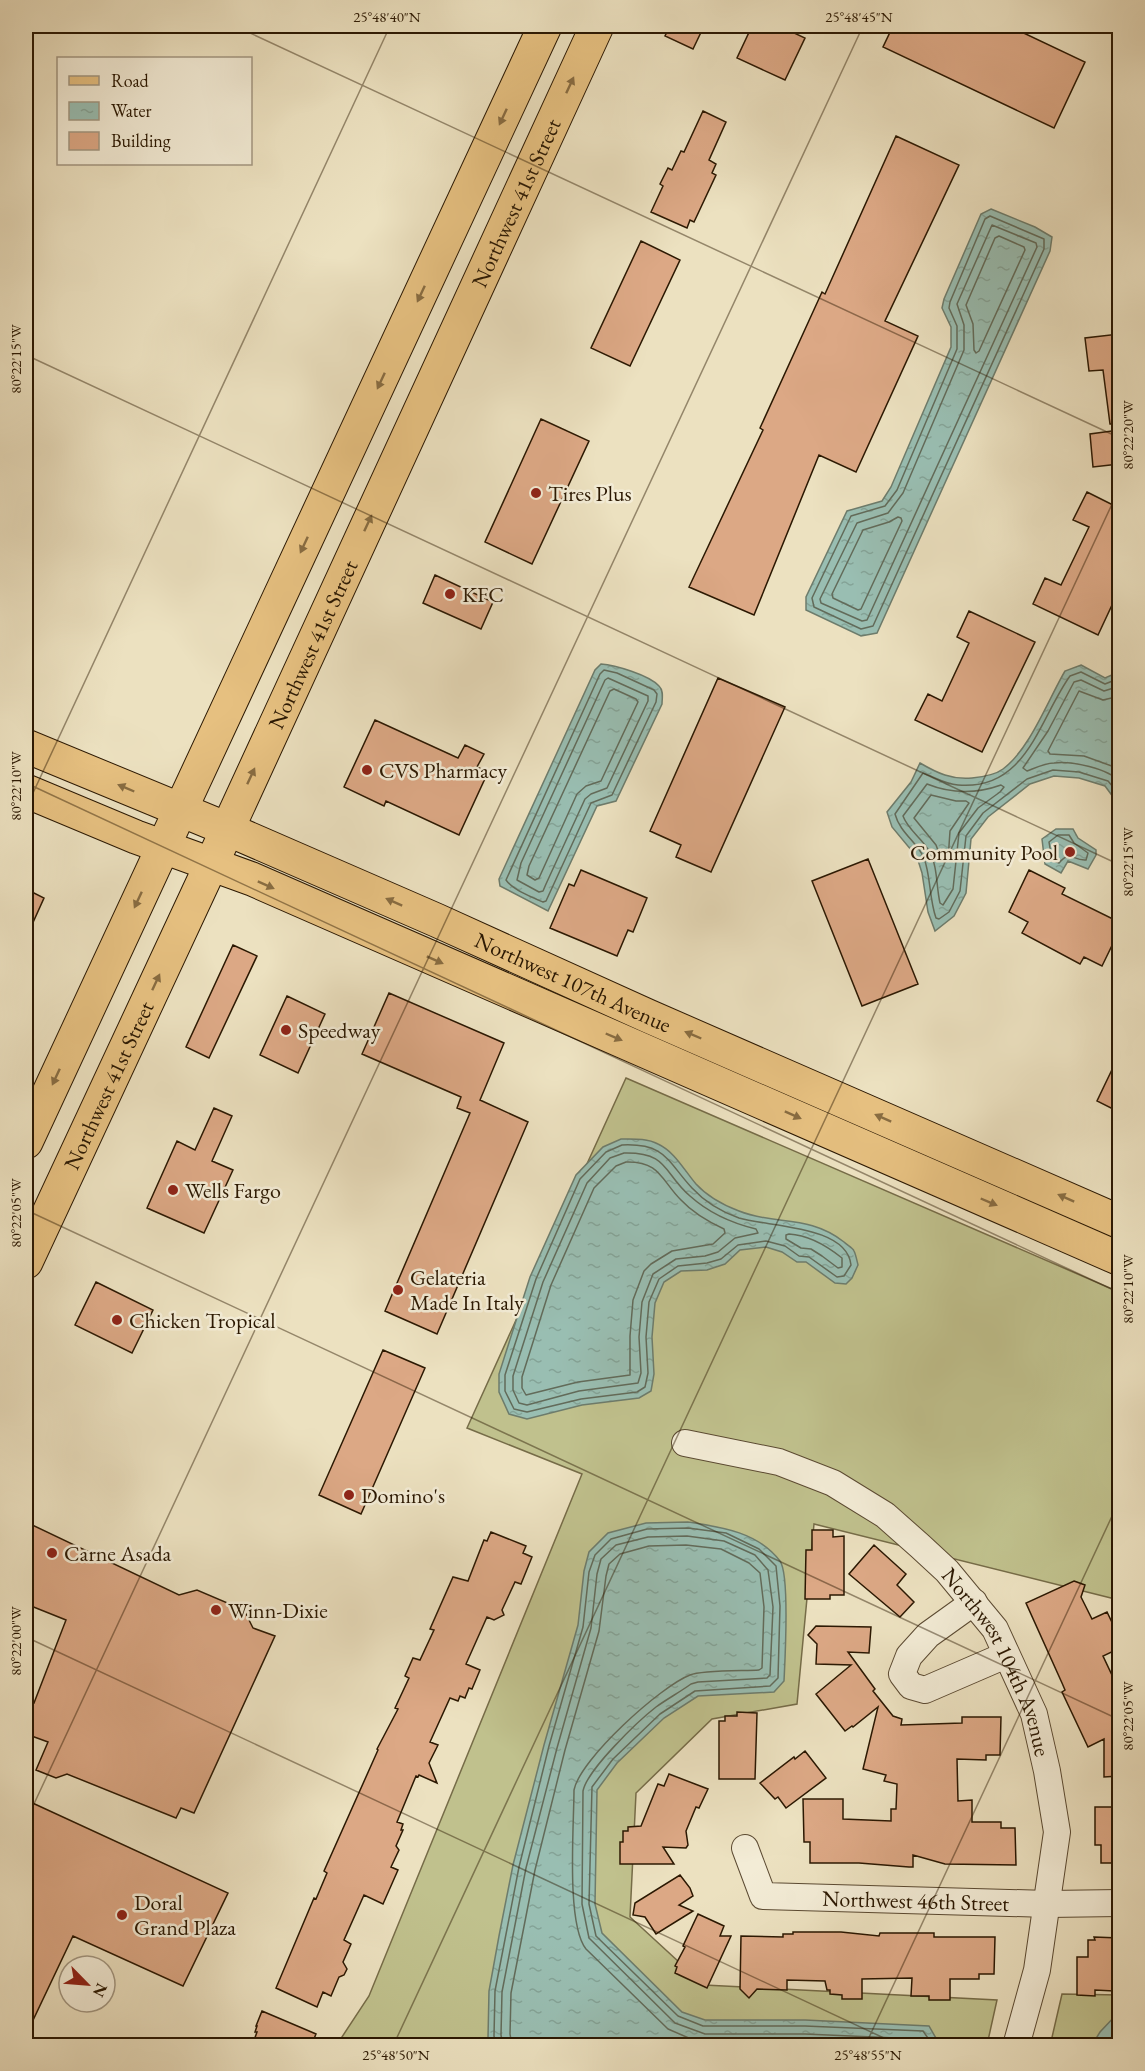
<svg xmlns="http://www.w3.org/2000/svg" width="1145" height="2071" font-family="'EB Garamond',serif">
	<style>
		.grass { fill: #c0c18d; stroke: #766c48; stroke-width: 1.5 }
		.water { fill: url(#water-ripples); stroke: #6d7c6c; stroke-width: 1.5 }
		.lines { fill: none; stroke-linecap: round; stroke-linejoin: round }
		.shore { stroke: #626b5a; stroke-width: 1.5 }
		.building { fill: #dca885; stroke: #2b1802; stroke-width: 1.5 }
		.minor-casing { stroke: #5b4a32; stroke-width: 28 }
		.major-casing { stroke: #2b1802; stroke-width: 35 }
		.minor { stroke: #f3ecd6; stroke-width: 26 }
		.major { stroke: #e6c080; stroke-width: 33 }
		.oneway { fill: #886c41 }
		.ticks { fill: none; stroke: #2b1802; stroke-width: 1.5; stroke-opacity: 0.45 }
		.poi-dot { fill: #8f2418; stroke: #f3ecd6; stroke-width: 2 }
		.labels { text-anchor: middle; stroke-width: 5; stroke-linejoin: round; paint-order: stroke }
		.street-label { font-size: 22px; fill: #2b1802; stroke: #f3ecd6 }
		.poi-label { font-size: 22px; fill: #2b1802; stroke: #f3ecd6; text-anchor: start }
		.neatline { fill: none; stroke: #2b1802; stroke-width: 2 }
		.ticks-label { font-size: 15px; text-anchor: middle; fill: #2b1802 }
	</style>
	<defs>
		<pattern id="water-ripples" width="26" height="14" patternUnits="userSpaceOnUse" patternTransform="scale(1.5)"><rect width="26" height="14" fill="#99beb2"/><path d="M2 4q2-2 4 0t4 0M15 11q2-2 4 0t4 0" fill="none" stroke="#84a397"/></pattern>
	</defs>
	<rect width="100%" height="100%" fill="#ece1c0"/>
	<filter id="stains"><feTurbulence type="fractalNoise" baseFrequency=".00333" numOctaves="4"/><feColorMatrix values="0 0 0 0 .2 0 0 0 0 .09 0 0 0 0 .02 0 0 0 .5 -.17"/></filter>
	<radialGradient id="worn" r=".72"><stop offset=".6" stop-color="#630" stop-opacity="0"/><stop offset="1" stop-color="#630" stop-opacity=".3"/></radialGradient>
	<!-- grass -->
	<path class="grass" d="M626,1078l493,214v308l-305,-76 -17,180 -85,15 -76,74 -6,124 74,68 293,15 -10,45 -651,1 33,-50 213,-522 -115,-46z
		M1062,1994l57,1v50l-69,1z"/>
	<!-- water -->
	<path class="water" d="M991,209l44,18 17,10 -2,14 -173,382 -16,3 -55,-26v-13l41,-86 35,-10 9,-14 60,-140v-20l-9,-19 2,-9 37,-85z
		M601,664c14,1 48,11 58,22 5,5 3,12 3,18l-46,97 -19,5 -49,105 -48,-25 -1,-7 96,-209z
		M1081,665l24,13 14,-6v133l-14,-19 -26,-8 -25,-2 -24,8 -42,33 -17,22 -5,54 -12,23 -19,15 -7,-19 -6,-39 -5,-16 -25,-30 -5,-15 24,-30 9,-19c17,10 32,17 52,15 10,-1 23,-3 31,-9 27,-20 45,-69 62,-98z
		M1056,829h17l5,9 18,12v5l-8,14 -20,-8 -7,12 -16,-9 -3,-25z
		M621,1139c12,0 26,-1 37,5 17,8 26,26 38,40 11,12 27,21 43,27 37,15 69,3 105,31 3,3 9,6 10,9 2,4 3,10 4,14l-6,13 -6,6 -11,-1 -29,-21h-9l-15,-10 -16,-5 -26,3 -15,14 -18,6 -26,1 -17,11 -9,21 -3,34 2,37 -3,17 -12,7 -57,7 -55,14 -18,-5 -10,-22v-18l31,-97 46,-102 27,-28z
		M688,1522c33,5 70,10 92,39 10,14 5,98 4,120l-10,11 -76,4 -34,22 -47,45 -20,27 -2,114 7,29 80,79 23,8h100l124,6 8,14 -1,5h-446l-2,-7 1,-47 10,-55 14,-71 31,-120 34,-120 6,-54 5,-19 19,-19 38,-10z
		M1117,2014h2v31h-27l8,-13z"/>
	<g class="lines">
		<!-- shore -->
		<path class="shore" d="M990,216l54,23v10l-171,377 -12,3 -47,-22 -2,-9 39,-82 34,-10 12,-16 60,-141v-23l-8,-18 1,-6 35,-83z
			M992,225l44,18 1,4 -170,373 -5,1 -41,-18 -1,-4 37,-76 31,-10 15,-20 61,-143v-25l-7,-21z
			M999,236l25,11 1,3 -46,101 -3,2 -2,-3 -1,-26 -7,-19 29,-67z
			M898,517l3,1 1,3 -41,88 -3,1 -25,-12 -1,-4 31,-64 26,-8z
			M604,670l13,3 37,17 3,4 -1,8 -44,93 -21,8 -45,98 -3,1c-12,-5 -30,-12 -37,-22l94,-206z
			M608,678l40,18v5l-41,87 -16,6 -6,5 -39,85 -3,7 -4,1 -22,-12 4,-17 84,-183z
			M1120,678l-15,6 -24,-12 -11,4c-31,43 -43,115 -112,109 -13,-1 -24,-8 -35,-12l-28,41c5,19 22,28 29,44 7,19 5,40 12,60l3,1 10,-7 11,-21 6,-55 17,-23 44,-34 26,-9 26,2 29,9 12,14
			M1120,686l-16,5 -23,-11 -7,2 -26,49 -25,37 4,3c8,-3 18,-8 27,-8 18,-2 54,5 66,19
			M614,689l22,10 2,3 -37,79 -15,5 -9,8 -38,84 -4,2 -8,-5 2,-9 81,-175z
			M1120,696l-17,4 -24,-9 -31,60 2,3 34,2 36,13
			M927,784c25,10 49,10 74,1l3,2 -4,5 -22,16 -19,25 -6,56 -10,16 -3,-2c-4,-17 -2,-37 -11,-52 -7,-13 -21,-21 -26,-35z
			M931,795l25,6h10l3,2 -19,28 -2,29 -3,2 -3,-1 -6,-16 -22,-27z
			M1058,835h11l5,8 14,10 -2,7c-14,1 -15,-11 -27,3l-7,-3 -3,-18z
			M622,1145c44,-2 45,16 70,43 12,13 30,24 47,30 29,9 108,7 112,47l-7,11 -7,1 -28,-20 -10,-1 -14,-10 -19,-5 -28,4 -17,14 -14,4 -29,3 -19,13 -10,23 -3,35 2,36 -3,14 -8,5 -56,7 -54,13 -13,-3 -9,-18v-16l31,-96 44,-100 26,-27z
			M624,1153c45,-1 39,20 66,43 20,18 41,27 66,33l2,4 -23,5 -17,14 -13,4 -29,3 -23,15 -11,28 -3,35 2,36 -3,10 -59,8 -52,14 -8,-2 -6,-13v-14l30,-94 44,-99 23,-25z
			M626,1162c34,-1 35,18 55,38 12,13 28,22 43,29l1,4 -12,11 -41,7 -21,13 -7,7 -11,29 -3,36v39l-52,7 -52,13 -4,-7v-11l29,-92 43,-97 22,-22z
			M789,1234c20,1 38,12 53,24v9l-4,1 -16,-12 -11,-7 -10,-1 -15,-9v-4z
			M496,2046l-2,-10 1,-45 24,-124 30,-121 34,-119 6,-55 6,-17 16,-16 36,-10 41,-1 38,5 33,16 17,17 4,40 -2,72 -8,8 -75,5 -35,23 -47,45 -21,28 -3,117 7,32 82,80 25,10h102l118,5 7,10 1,5
			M503,2046l-2,-11 1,-43 24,-124 31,-120 34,-120 6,-54 4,-15 15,-14 32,-8 39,-1 37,5 31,14 13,15 5,37 -3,68 -3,3 -69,4 -7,2c-11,8 -24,15 -35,23 -18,14 -69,63 -73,84l-1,113 7,34 86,85 30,11h100l114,5 4,7
			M512,2046l-2,-12 1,-41 24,-123 30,-120 34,-119 7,-55 3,-12 11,-10 29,-8 37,-1 35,4 28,14 11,10 4,34 -2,61 -3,2c-15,1 -57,0 -69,5 -29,11 -110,84 -116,115 0,35 -8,134 12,159l82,80 30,13 187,4"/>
	</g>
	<!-- building -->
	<path class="building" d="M670,26h34l-11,23 -28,-13z
		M752,26h46l-4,7 11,5 -20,42 -48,-22z
		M893,26h116l76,36 -31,66 -171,-81z
		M703,111l23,11 -17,38 7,4 -4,9 4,2 -22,47 -4,-2 -3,8 -36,-16 12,-26 -3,-2 8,-16 4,2 9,-19 3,1z
		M896,136l63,29 -74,156 33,15 -62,136 -37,-17 -65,160 -65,-28 74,-157 -3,-2 62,-136 3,2z
		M641,241l39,19 -50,106 -39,-18z
		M1119,334v90h-9l-7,-54 -14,1 -4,-33z
		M541,419l48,22 -57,123 -47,-22z
		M1119,430v34l-26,3 -3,-33z
		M1087,492l32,16v82l-21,45 -65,-31 12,-26 16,7 28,-58 -16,-7z
		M435,575l58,27 -12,27 -58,-26z
		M969,611l66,31 -53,110 -67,-32 13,-26 14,7 27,-58 -12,-6z
		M718,678l67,29 -74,165 -35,-15 5,-12 -31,-14z
		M375,720l83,38 7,-13 19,9 -7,13 11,5 -29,63 -73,-34 -2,5 -40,-19z
		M868,859l50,125 -56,22 -50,-125z
		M581,870l66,28 -14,34 -5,-2 -11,26 -67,-28 19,-44 5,2z
		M1029,870l36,18 -3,6 57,28v9l-17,35 -18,-9 -4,7 -58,-31 6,-11 -19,-10z
		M26,889l18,9 -18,40z
		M233,945l24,11 -48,102 -23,-11z
		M389,993l115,50 -24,57 48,22 -91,212 -52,-23 85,-198 -13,-5 4,-11 -99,-43z
		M287,996l38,18 -27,59 -38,-18z
		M1119,1055v57l-22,-11z
		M214,1108l18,8 -20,45 21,9 -29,63 -57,-25 30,-67 18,9z
		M96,1282l57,28 -21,43 -57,-28z
		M383,1350l42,18 -64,146 -42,-19z
		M26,1522l153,73 18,-5 47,20 9,18 22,8 -81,177 -13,-5 -5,10 -109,-44 -11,4 -20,-8 12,-28 -22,-8v-35l8,4 32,-83 -40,-16z
		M812,1530h21v7l11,-1v59h-14v4h-25l1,-49h6z
		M491,1532l35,14 -3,7 9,4 -11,27 -6,-2 -13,28 2,5 -10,5 -7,-3 -21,47 14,6 -8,19 -3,-1 -4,10 -5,-2 -2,5 -8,-3 -20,44 8,3 -9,18 8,20 -18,-8 -1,2 -2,-1 -19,46 6,2 -2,6h2l-7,16 3,4 -8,17 7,3 -15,34 -19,-9 -20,45 7,4 -8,18 4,7 -3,6 -5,2 -8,19 -8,-4 -6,15 -41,-19 38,-90 2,1 11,-26 -3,-2 54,-121 -1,-1 21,-40 -3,-1 14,-30 -4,-2 8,-18 7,2 14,-30 -4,-1 23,-52 15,4 16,-41 3,1z
		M874,1545l32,29 -9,11 17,17 -14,15 -51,-43z
		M1074,1581l11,4 -4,12 11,22 15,-7 12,25 -5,3 4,9 -15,7 16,34v86l-15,1v-38l-16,8 -26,-55 3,-2 -3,-7 -36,-80z
		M816,1626l55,1 -2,26 -21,-1 27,37 -2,2 20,25 9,3 -1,6 61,-2v-6h39l-1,38h-14v5l-29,-1 1,42 14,-1v22h29v6h14l1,37 -71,-1 -32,-9v12h-4l-50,-4h-49v-21h-6l-1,-43h40v20l48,2v-12h5l1,-25 -13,-3 2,-6 -23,-6 15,-62 -25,20 -1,-1 -7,5 -29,-37 35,-29 -35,-1 1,-20 -9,-9z
		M737,1712l20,1 -2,66h-36v-58h6v-5h12z
		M805,1751l21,27 -40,30 -8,-11 -3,2 -15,-16 34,-26 1,2z
		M669,1774l39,15 -9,19 -3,-1 -10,24 2,14 -2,3 -23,-1 11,17h-54v-22h3v-11h5v-4l13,-1 17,-42 6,2z
		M26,1800l202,93 -45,93 -110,-50 -47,99z
		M1095,1807h24v56h-18v-18h-6z
		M680,1875l10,13 3,8 -14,9 14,6 -37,23 -11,-17 -12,-2 2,-12z
		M698,1914l26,12 -4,10h11l-24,52 -32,-15 2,-6 -2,-1 10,-19 -2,-1z
		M793,1932h48l38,4 1,-3h54v4h61l-1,37h-15v5h-29v21h-21v-4h-18l1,-18 -50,1v20h-20v-4l-12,-1v-4h-3l-2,-9 -38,-1v10l-30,-1 -8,9 -9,-9 1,-53 42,1v-3h10z
		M1094,1937l25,1v36l-5,1v16l-19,-1v6l-18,-1v-38h11v-17h7z
		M262,2011l54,23 -5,12h-59l5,-14h-2l2,-6h-1z"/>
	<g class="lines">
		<!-- minor casing -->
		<g class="minor-casing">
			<g id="minor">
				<path id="s1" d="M685,1443l94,19 54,21 52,32 35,31 27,25 48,58 39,85 13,57 10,61 -20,138 -21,76"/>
				<path d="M974,1602l-46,33 -19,21 -7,18 9,12 14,4 81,-35"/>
				<path id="s2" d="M745,1848l18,48 285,8 72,-1"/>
			</g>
		</g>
		<!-- major casing -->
		<g class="major-casing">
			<g id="major">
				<path id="s3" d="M26,746l201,83 209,91 212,96 472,206"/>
				<path d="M26,791l110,46 116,42 868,380"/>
				<path d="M26,1142l519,-1116"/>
				<path id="s4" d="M26,1262l185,-397 386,-839"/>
			</g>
		</g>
		<!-- minor -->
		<use href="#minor" class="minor"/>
		<!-- major -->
		<use href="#major" class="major"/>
	</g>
	<!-- one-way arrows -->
	<defs><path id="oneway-solid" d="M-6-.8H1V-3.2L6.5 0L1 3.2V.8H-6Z" transform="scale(1.5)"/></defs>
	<g class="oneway">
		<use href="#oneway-solid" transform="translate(570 85) rotate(-65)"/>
		<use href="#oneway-solid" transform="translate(503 117) rotate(115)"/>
		<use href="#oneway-solid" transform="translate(421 294) rotate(115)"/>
		<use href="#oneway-solid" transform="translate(381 381) rotate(115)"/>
		<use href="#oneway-solid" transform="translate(368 523) rotate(-65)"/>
		<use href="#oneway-solid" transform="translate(304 545) rotate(115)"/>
		<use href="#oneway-solid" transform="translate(251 776) rotate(-65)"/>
		<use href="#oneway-solid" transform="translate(126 788) rotate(-157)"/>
		<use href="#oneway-solid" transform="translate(266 885) rotate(24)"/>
		<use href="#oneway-solid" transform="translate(138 900) rotate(115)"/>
		<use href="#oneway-solid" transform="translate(394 902) rotate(-156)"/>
		<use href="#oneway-solid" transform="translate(435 960) rotate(24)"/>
		<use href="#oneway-solid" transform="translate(156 982) rotate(-65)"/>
		<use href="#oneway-solid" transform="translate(693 1035) rotate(-157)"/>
		<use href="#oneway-solid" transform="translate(614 1037) rotate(23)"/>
		<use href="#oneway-solid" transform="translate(56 1077) rotate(115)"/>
		<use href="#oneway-solid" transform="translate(793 1115) rotate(24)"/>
		<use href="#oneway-solid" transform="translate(883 1118) rotate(-156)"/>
		<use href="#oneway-solid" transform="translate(1066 1198) rotate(-156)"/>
		<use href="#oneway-solid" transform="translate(989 1202) rotate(23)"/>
	</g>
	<!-- ticks -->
	<path class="ticks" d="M235,26l885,412M26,355l1094,510M26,783l1094,510M26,808l364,-782M26,1210l1094,510M26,1637l875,409M26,1821l837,-1795M393,2046l727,-1559M865,2046l255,-547"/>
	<!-- markers -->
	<g class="poi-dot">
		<circle cx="536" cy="493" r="6"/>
		<circle cx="450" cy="594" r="6"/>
		<circle cx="367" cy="770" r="6"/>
		<circle cx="1070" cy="852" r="6"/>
		<circle cx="286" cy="1030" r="6"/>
		<circle cx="173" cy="1190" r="6"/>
		<circle cx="398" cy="1290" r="6"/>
		<circle cx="117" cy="1320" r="6"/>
		<circle cx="349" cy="1495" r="6"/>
		<circle cx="52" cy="1553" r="6"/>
		<circle cx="216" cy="1610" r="6"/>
		<circle cx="122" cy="1915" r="6"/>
	</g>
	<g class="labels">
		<!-- street labels -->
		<g class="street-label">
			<text dy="8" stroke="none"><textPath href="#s4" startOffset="1167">Northwest 41st Street</textPath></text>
			<text dy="8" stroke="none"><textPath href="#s4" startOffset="681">Northwest 41st Street</textPath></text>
			<text dy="8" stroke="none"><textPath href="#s3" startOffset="596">Northwest 107th Avenue</textPath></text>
			<text dy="8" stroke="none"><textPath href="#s4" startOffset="195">Northwest 41st Street</textPath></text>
			<text dy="8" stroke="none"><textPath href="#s1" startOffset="404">Northwest 104th Avenue</textPath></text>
			<text dy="8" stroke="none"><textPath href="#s2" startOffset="204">Northwest 46th Street</textPath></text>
		</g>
		<!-- poi labels -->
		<g class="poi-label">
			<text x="548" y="501">Tires Plus</text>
			<text x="462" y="602">KFC</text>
			<text x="379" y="778">CVS Pharmacy</text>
			<text x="1058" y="860" text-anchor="end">Community Pool</text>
			<text x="298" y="1038">Speedway</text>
			<text x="185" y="1198">Wells Fargo</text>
			<text x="410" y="1285">Gelateria<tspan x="410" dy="25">Made In Italy</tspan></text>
			<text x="129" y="1328">Chicken Tropical</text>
			<text x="361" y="1503">Domino's</text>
			<text x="64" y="1561">Carne Asada</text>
			<text x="228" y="1618">Winn-Dixie</text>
			<text x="134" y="1910">Doral<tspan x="134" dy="25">Grand Plaza</tspan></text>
		</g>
	</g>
	<!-- margin -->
	<rect width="1145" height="2071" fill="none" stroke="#ece1c0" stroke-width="66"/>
	<!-- legend -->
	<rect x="57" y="57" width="195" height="108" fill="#f3ecd6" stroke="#a39781" stroke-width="1.5"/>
	<rect x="69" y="76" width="30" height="9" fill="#e6c080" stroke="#a39781" stroke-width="1.5"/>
	<text x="111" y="87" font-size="18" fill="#2b1802">Road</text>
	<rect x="69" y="102" width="30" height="18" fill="url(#water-ripples)" stroke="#a39781" stroke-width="1.5"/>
	<text x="111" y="117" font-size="18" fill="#2b1802">Water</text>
	<rect x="69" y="132" width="30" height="18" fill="#dca885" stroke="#a39781" stroke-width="1.5"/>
	<text x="111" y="147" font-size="18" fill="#2b1802">Building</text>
	<!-- north arrow -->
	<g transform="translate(87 1984) rotate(115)"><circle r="28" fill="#f3ecd6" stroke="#a39781" stroke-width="1.5"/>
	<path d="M0-4.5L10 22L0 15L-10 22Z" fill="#8f2418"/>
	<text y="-9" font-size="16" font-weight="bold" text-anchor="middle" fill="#2b1802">N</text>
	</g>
	<rect x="33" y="33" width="1079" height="2005" class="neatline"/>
	<g class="ticks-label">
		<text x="387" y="22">25°48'40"N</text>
		<text x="859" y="22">25°48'45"N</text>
		<text transform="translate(16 359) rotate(-90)" y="5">80°22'15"W</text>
		<text transform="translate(1128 435) rotate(-90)" y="5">80°22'20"W</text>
		<text transform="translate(16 786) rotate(-90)" y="5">80°22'10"W</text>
		<text transform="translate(1128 862) rotate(-90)" y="5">80°22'15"W</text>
		<text transform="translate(16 1213) rotate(-90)" y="5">80°22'05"W</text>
		<text transform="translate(1128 1289) rotate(-90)" y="5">80°22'10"W</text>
		<text transform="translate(16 1641) rotate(-90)" y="5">80°22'00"W</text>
		<text transform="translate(1128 1716) rotate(-90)" y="5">80°22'05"W</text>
		<text x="396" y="2060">25°48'50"N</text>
		<text x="868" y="2060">25°48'55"N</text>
	</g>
	<rect width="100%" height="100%" filter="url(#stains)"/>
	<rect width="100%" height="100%" fill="url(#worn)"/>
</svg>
